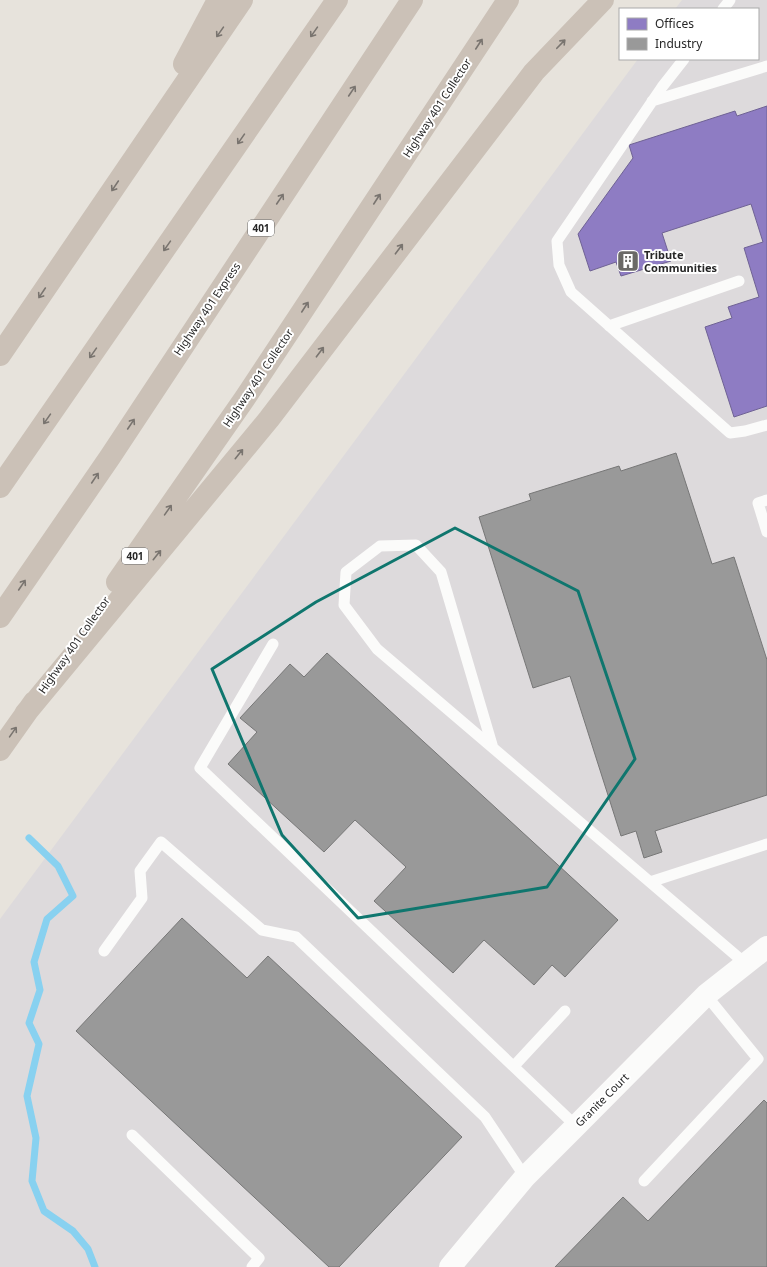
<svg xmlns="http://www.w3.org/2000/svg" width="767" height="1267" font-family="'Noto Sans',sans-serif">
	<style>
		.industrial { fill: #dddadc }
		.offices { fill: #8e7cc3; stroke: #6f6294 }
		.industry { fill: #999; stroke: #777 }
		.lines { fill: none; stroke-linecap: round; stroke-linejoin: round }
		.stream { stroke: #88d1f0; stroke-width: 7 }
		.lane { stroke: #fbfbfa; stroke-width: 11 }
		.street { stroke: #fbfbfa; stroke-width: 22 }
		.highway { stroke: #cbc1b7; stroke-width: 22 }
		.oneway { stroke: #79746f }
		.marked { fill: none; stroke: #0f766e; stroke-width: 3; stroke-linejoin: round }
		.labels { text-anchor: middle; stroke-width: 4; stroke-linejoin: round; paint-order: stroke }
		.shield { fill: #fff; stroke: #686868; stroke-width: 1 }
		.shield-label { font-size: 10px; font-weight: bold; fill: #272727 }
		.street-label { font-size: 11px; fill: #272727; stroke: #fff }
		.poi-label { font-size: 11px; font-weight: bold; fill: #272727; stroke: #fff; text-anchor: start }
	</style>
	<rect width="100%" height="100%" fill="#e7e3dc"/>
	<!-- industrial -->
	<path class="industrial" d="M682,0h85v1267h-767v-348l638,-860h120v-50h-83z"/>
	<!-- offices -->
	<path class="offices" d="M767,106v300l-33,11 -29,-90 27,-9 -4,-11 31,-10 -15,-49 19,-6 -12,-38 -89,29 9,28 -50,15 -5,-14 -26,9 -12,-37 55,-76 -4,-13 106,-34 2,5z"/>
	<!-- industry -->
	<path class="industry" d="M676,453l36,111 22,-7 33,103v135l-112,36 7,21 -18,6 -8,-27 -15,5 -51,-160 -37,12 -54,-171 52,-17 -2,-6 90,-28 2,5z
		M327,653l291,267 -53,57 -13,-12 -18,20 -50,-45 -31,33 -79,-72 32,-34 -51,-47 -31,32 -96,-88 29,-32 -17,-14 50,-54 14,13z
		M182,918l65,60 21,-22 194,181 -123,130h-10l-253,-236z
		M764,1100l3,3v164h-212l68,-70 25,24z"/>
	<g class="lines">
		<!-- stream -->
		<path class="stream" d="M29,838l29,28 15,30 -26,23 -13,43 6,28 -11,33 10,21 -12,52 9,42 -4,43 12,30 29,20 15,18 7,18"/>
		<!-- lane -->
		<path class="lane" d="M723,9l7,-9
			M684,59l-22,28 -105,154 2,24 12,27 159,141 15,-2 22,-6
			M652,101l115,-35
			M609,326l130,-45
			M767,500l-9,3 9,29
			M273,644l-73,124 376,358
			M493,748l-52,-176 -25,-27 -36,1 -34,26 -2,33 33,44 369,315
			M650,882l117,-38
			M104,951l38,-53 -2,-27 21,-29 101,88 34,7 189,180 40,60
			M514,1066l51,-55
			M132,1135l127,123 -7,9
			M644,1181l114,-122 -52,-64"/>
		<!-- street -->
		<path class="street" d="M450,1267l75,-90 51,-51 130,-131 61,-48"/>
		<!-- highway -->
		<path class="highway" d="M184,64l34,-64
			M0,355l242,-355
			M0,487l337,-487
			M117,582l128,-184 263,-398
			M0,617l110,-160 302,-457
			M25,714l244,-295 265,-347 69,-72
			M0,750l34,-48"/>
	</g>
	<!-- one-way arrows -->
	<defs><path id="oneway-shaft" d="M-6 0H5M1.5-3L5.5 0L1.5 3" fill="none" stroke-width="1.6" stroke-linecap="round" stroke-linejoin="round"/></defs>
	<g class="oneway">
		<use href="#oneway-shaft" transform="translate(220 32) rotate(125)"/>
		<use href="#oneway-shaft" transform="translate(314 32) rotate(125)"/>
		<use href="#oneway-shaft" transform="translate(479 44) rotate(-57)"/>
		<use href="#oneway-shaft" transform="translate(561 44) rotate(-46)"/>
		<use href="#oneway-shaft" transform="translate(352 91) rotate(-56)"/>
		<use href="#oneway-shaft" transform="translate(241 139) rotate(125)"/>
		<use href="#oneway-shaft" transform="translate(115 186) rotate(124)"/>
		<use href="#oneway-shaft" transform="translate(280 199) rotate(-56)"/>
		<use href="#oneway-shaft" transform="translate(377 199) rotate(-57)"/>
		<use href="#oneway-shaft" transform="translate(167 246) rotate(125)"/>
		<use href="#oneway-shaft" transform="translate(399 249) rotate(-53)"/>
		<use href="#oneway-shaft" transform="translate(42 293) rotate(124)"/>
		<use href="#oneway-shaft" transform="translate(305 307) rotate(-57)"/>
		<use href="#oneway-shaft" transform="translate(320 352) rotate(-53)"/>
		<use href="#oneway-shaft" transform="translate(93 353) rotate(125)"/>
		<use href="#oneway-shaft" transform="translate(47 419) rotate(125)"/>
		<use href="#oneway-shaft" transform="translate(131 424) rotate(-56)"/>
		<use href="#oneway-shaft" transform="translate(239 454) rotate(-51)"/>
		<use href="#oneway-shaft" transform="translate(95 478) rotate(-56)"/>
		<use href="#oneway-shaft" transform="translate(168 510) rotate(-55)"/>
		<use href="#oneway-shaft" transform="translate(157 555) rotate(-51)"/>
		<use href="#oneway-shaft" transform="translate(22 585) rotate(-56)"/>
		<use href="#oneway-shaft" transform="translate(13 732) rotate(-55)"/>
	</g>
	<!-- marked area -->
	<path class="marked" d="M455,528l123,63 57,168 -88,128 -189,31 -76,-83 -70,-166 104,-67z"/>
	<!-- icons -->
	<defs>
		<g id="building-square" transform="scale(1.15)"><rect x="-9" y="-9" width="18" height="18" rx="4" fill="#6a6966" stroke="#fff"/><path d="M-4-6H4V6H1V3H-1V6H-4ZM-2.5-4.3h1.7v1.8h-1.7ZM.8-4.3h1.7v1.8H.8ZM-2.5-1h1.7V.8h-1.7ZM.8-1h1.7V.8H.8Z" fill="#fff"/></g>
	</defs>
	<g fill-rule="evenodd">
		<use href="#building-square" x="628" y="261"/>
	</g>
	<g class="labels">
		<!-- shield labels -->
		<g class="shield">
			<rect x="248" y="220" width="26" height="16" rx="3"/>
			<rect x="122" y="548" width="26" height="16" rx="3"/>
		</g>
		<g class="shield-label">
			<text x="261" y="232">401</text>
			<text x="135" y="560">401</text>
		</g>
		<!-- street labels -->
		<g class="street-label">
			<text transform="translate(437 108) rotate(-57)" y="4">Highway 401 Collector</text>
			<text transform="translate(207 309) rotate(-56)" y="4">Highway 401 Express</text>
			<text transform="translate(258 378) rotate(-56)" y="4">Highway 401 Collector</text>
			<text transform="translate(74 645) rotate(-55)" y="4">Highway 401 Collector</text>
			<text transform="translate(602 1100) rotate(-45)" y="4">Granite Court</text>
		</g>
		<!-- poi labels -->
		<g class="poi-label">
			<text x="644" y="259">Tribute<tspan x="644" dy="13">Communities</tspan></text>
		</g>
	</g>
	<!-- legend -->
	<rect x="619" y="8" width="140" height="52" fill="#ffffff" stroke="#a9a9a9"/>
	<rect x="627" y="18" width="20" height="12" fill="#8e7cc3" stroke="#a9a9a9"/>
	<text x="655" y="28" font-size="12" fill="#272727">Offices</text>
	<rect x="627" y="38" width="20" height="12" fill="#999999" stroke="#a9a9a9"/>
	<text x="655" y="48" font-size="12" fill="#272727">Industry</text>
</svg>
